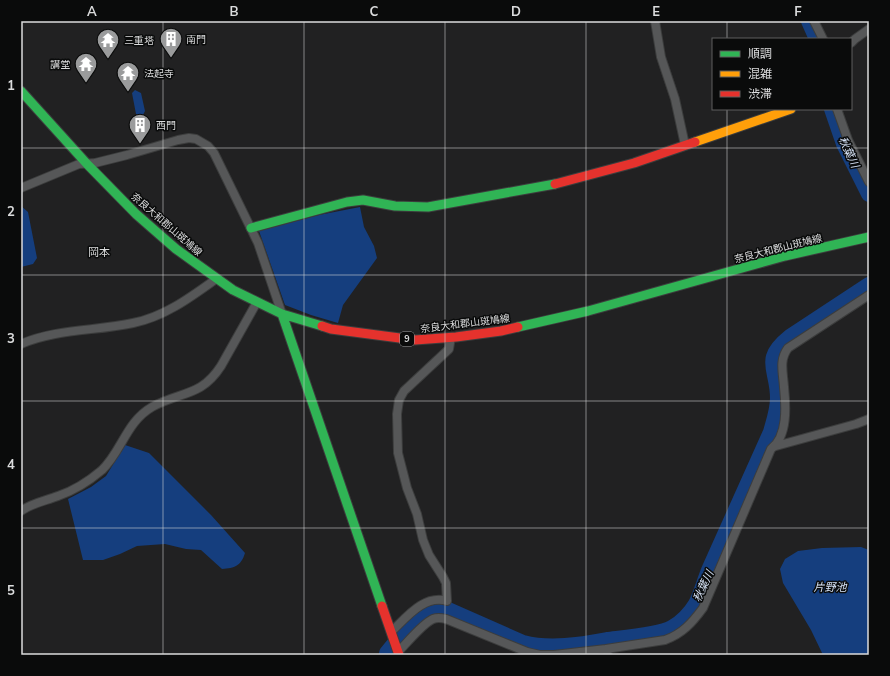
<svg xmlns="http://www.w3.org/2000/svg" width="890" height="676" font-family="Mulish,'Noto Sans JP',sans-serif">
	<style>
		.water { fill: #153e7e }
		.lines { fill: none; stroke-linecap: round; stroke-linejoin: round }
		.stream { stroke: #153e7e; stroke-width: 2.5 }
		.river { stroke: #153e7e; stroke-width: 16 }
		.street-casing { stroke: #3c3d3d; stroke-width: 10 }
		.fast-casing { stroke: #3c3d3d; stroke-width: 11 }
		.slow-casing { stroke: #3c3d3d; stroke-width: 11 }
		.jam-casing { stroke: #3c3d3d; stroke-width: 11 }
		.street { stroke: #565758; stroke-width: 8 }
		.fast { stroke: #30b455; stroke-width: 9 }
		.slow { stroke: #ff9f0a; stroke-width: 9 }
		.jam { stroke: #e5322d; stroke-width: 9 }
		.grid { fill: none; stroke: #dbdcdd; stroke-width: 1; stroke-opacity: 0.55 }
		.labels { text-anchor: middle; stroke-width: 3; stroke-linejoin: round; paint-order: stroke }
		.shield { fill: #0a0b0b; stroke: #9c9d9e; stroke-width: 1 }
		.shield-label { font-size: 9px; font-weight: bold; fill: #dbdcdd }
		.poi-label { font-size: 10px; fill: #dbdcdd; stroke: #0a0b0b; text-anchor: start }
		.street-label { font-size: 10px; fill: #dbdcdd; stroke: #0a0b0b }
		.water-label { font-size: 11px; font-style: italic; fill: #d7e4f8; stroke: #0a0b0b }
		.neighbourhood-label { font-size: 11px; fill: #dbdcdd; stroke: #0a0b0b }
		.neatline { fill: none; stroke: #dbdcdd; stroke-width: 1.5 }
		.grid-label { font-size: 13px; text-anchor: middle; font-weight: bold; fill: #dbdcdd }
	</style>
	<rect width="100%" height="100%" fill="#212122"/>
	<!-- water -->
	<path class="water" d="M135,90l6,3 4,18 -2,4 -4,1 -3,-2 -4,-21z
		M21,206l7,6 9,46 -4,6 -12,3z
		M360,207l4,20 10,19 3,12 -34,47 -5,18 -27,-8 -26,-10 -26,-74 60,-16z
		M125,445l24,8 62,62 34,38c-4,13 -10,15 -23,16l-21,-19 -15,-1 -21,-5 -28,2 -17,8 -17,6h-20l-15,-61 23,-12 15,-11z
		M861,547l8,3v105h-46l-12,-25 -28,-47 -3,-14 5,-10 13,-8 24,-3z"/>
	<g class="lines">
		<!-- stream -->
		<path class="stream" d="M387,653v2"/>
		<!-- river -->
		<path class="river" d="M809,21l8,18
			M832,109l12,35 25,50
			M387,653c9,-11 33,-40 46,-44 5,-1 9,0 13,0l77,34c27,7 57,2 84,-3 16,-2 53,-5 65,-12 10,-6 18,-14 24,-24 6,-11 9,-25 14,-36 21,-46 41,-91 61,-136 3,-11 7,-22 7,-34 0,-30 -17,-38 12,-61l79,-52"/>
		<!-- street casing -->
		<g class="street-casing">
			<path id="street" d="M655,21l6,36 14,42 10,46
				M814,21l9,18
				M851,43l4,-4 14,-10
				M837,109l11,31 21,42
				M21,188l58,-24 16,-1 32,-8 51,-15 11,-2 7,1 12,7 6,7 44,90 24,71
				M21,344c34,-15 75,-13 112,-21 31,-6 58,-26 83,-44
				M776,446l80,-22 13,-5
				M21,511c11,-8 24,-10 37,-15 15,-5 31,-15 44,-26 20,-19 24,-48 50,-63 29,-16 49,-10 69,-41l36,-64
				M391,632c15,-14 33,-38 56,-31l-1,-18 -3,-6 -14,-22 -6,-15 -6,-26 -10,-26 -9,-35 -1,-39 2,-14 5,-9 45,-42 2,-12
				M398,652c8,-8 25,-29 35,-33 5,-2 9,-1 13,0l81,33 13,3h14l52,-6
				M608,655l-2,-6 59,-9c17,-6 27,-17 38,-32l68,-159c17,-13 15,-43 13,-62 -1,-15 -5,-27 4,-39l81,-53"/>
		</g>
		<!-- fast casing -->
		<g class="fast-casing">
			<path id="fast" d="M21,91l66,73 49,50 40,35 57,41 49,24 40,12
				M251,228l96,-26 16,-2 32,6 33,1 127,-23
				M282,314l100,292
				M518,327l70,-16 197,-55 84,-19"/>
		</g>
		<!-- slow casing -->
		<g class="slow-casing">
			<path id="slow" d="M695,142l96,-33"/>
		</g>
		<!-- jam casing -->
		<g class="jam-casing">
			<path id="jam" d="M555,184l79,-21 61,-21
				M322,326l9,3 84,11 41,-3 45,-6 17,-4
				M382,606l17,49"/>
		</g>
		<!-- street -->
		<use href="#street" class="street"/>
		<!-- fast -->
		<use href="#fast" class="fast"/>
		<!-- slow -->
		<use href="#slow" class="slow"/>
		<!-- jam -->
		<use href="#jam" class="jam"/>
	</g>
	<!-- grid -->
	<path class="grid" d="M163,21v634M304,21v634M445,21v634M586,21v634M727,21v18M727,109v546M21,148h848M21,275h848M21,401h848M21,528h848"/>
	<!-- icons -->
	<defs>
		<g id="building-pin" transform="scale(1.15)"><path d="M0 17L-7.5 6A9.5 9.5 0 1 1 7.5 6Z" fill="#9a9b9c" stroke="#0a0b0b"/><path d="M-4-6H4V6H1V3H-1V6H-4ZM-2.5-4.3h1.7v1.8h-1.7ZM.8-4.3h1.7v1.8H.8ZM-2.5-1h1.7V.8h-1.7ZM.8-1h1.7V.8H.8Z" fill="#fff"/></g>
		<g id="temple-pin" transform="scale(1.15)"><path d="M0 17L-7.5 6A9.5 9.5 0 1 1 7.5 6Z" fill="#9a9b9c" stroke="#0a0b0b"/><path d="M0-6L5-2H3V0L6.5 2.5H4V6H1.5V3h-3V6H-4V2.5H-6.5L-3 0V-2H-5Z" fill="#fff"/></g>
	</defs>
	<g fill-rule="evenodd">
		<use href="#building-pin" x="171" y="39"/>
		<use href="#temple-pin" x="108" y="40"/>
		<use href="#temple-pin" x="86" y="64"/>
		<use href="#temple-pin" x="128" y="73"/>
		<use href="#building-pin" x="140" y="125"/>
	</g>
	<g class="labels">
		<!-- shield labels -->
		<rect class="shield" x="400" y="332" width="14" height="14" rx="3"/>
		<g class="shield-label">
			<text x="407" y="342">9</text>
		</g>
		<!-- poi labels -->
		<g class="poi-label">
			<text x="186" y="43">南門</text>
			<text x="124" y="44">三重塔</text>
			<text x="70" y="68" text-anchor="end">講堂</text>
			<text x="144" y="77">法起寺</text>
			<text x="156" y="129">西門</text>
		</g>
		<!-- street labels -->
		<g class="street-label">
			<text transform="translate(167 224) rotate(41)" y="4">奈良大和郡山斑鳩線</text>
			<text transform="translate(778 248) rotate(-14)" y="4">奈良大和郡山斑鳩線</text>
			<text transform="translate(465 323) rotate(-7)" y="4">奈良大和郡山斑鳩線</text>
		</g>
		<!-- water labels -->
		<g class="water-label">
			<text transform="translate(849 152) rotate(65)" y="4">秋葉川</text>
			<text transform="translate(703 586) rotate(-65)" y="4">秋葉川</text>
			<text x="830" y="591">片野池</text>
		</g>
		<!-- neighbourhood labels -->
		<g class="neighbourhood-label">
			<text x="99" y="256">岡本</text>
		</g>
	</g>
	<!-- border -->
	<rect width="890" height="676" fill="none" stroke="#0a0b0b" stroke-width="44"/>
	<!-- legend -->
	<rect x="712" y="38" width="140" height="72" fill="#0a0b0b" stroke="#5e5f5f"/>
	<rect x="720" y="51" width="20" height="6" fill="#30b455" stroke="#5e5f5f"/>
	<text x="748" y="58" font-size="12" fill="#dbdcdd">順調</text>
	<rect x="720" y="71" width="20" height="6" fill="#ff9f0a" stroke="#5e5f5f"/>
	<text x="748" y="78" font-size="12" fill="#dbdcdd">混雑</text>
	<rect x="720" y="91" width="20" height="6" fill="#e5322d" stroke="#5e5f5f"/>
	<text x="748" y="98" font-size="12" fill="#dbdcdd">渋滞</text>
	<rect x="22" y="22" width="846" height="632" class="neatline"/>
	<g class="grid-label">
		<text x="92" y="16">A</text>
		<text x="234" y="16">B</text>
		<text x="374" y="16">C</text>
		<text x="516" y="16">D</text>
		<text x="656" y="16">E</text>
		<text x="798" y="16">F</text>
		<text x="11" y="90">1</text>
		<text x="11" y="216">2</text>
		<text x="11" y="343">3</text>
		<text x="11" y="469">4</text>
		<text x="11" y="595">5</text>
	</g>
</svg>
